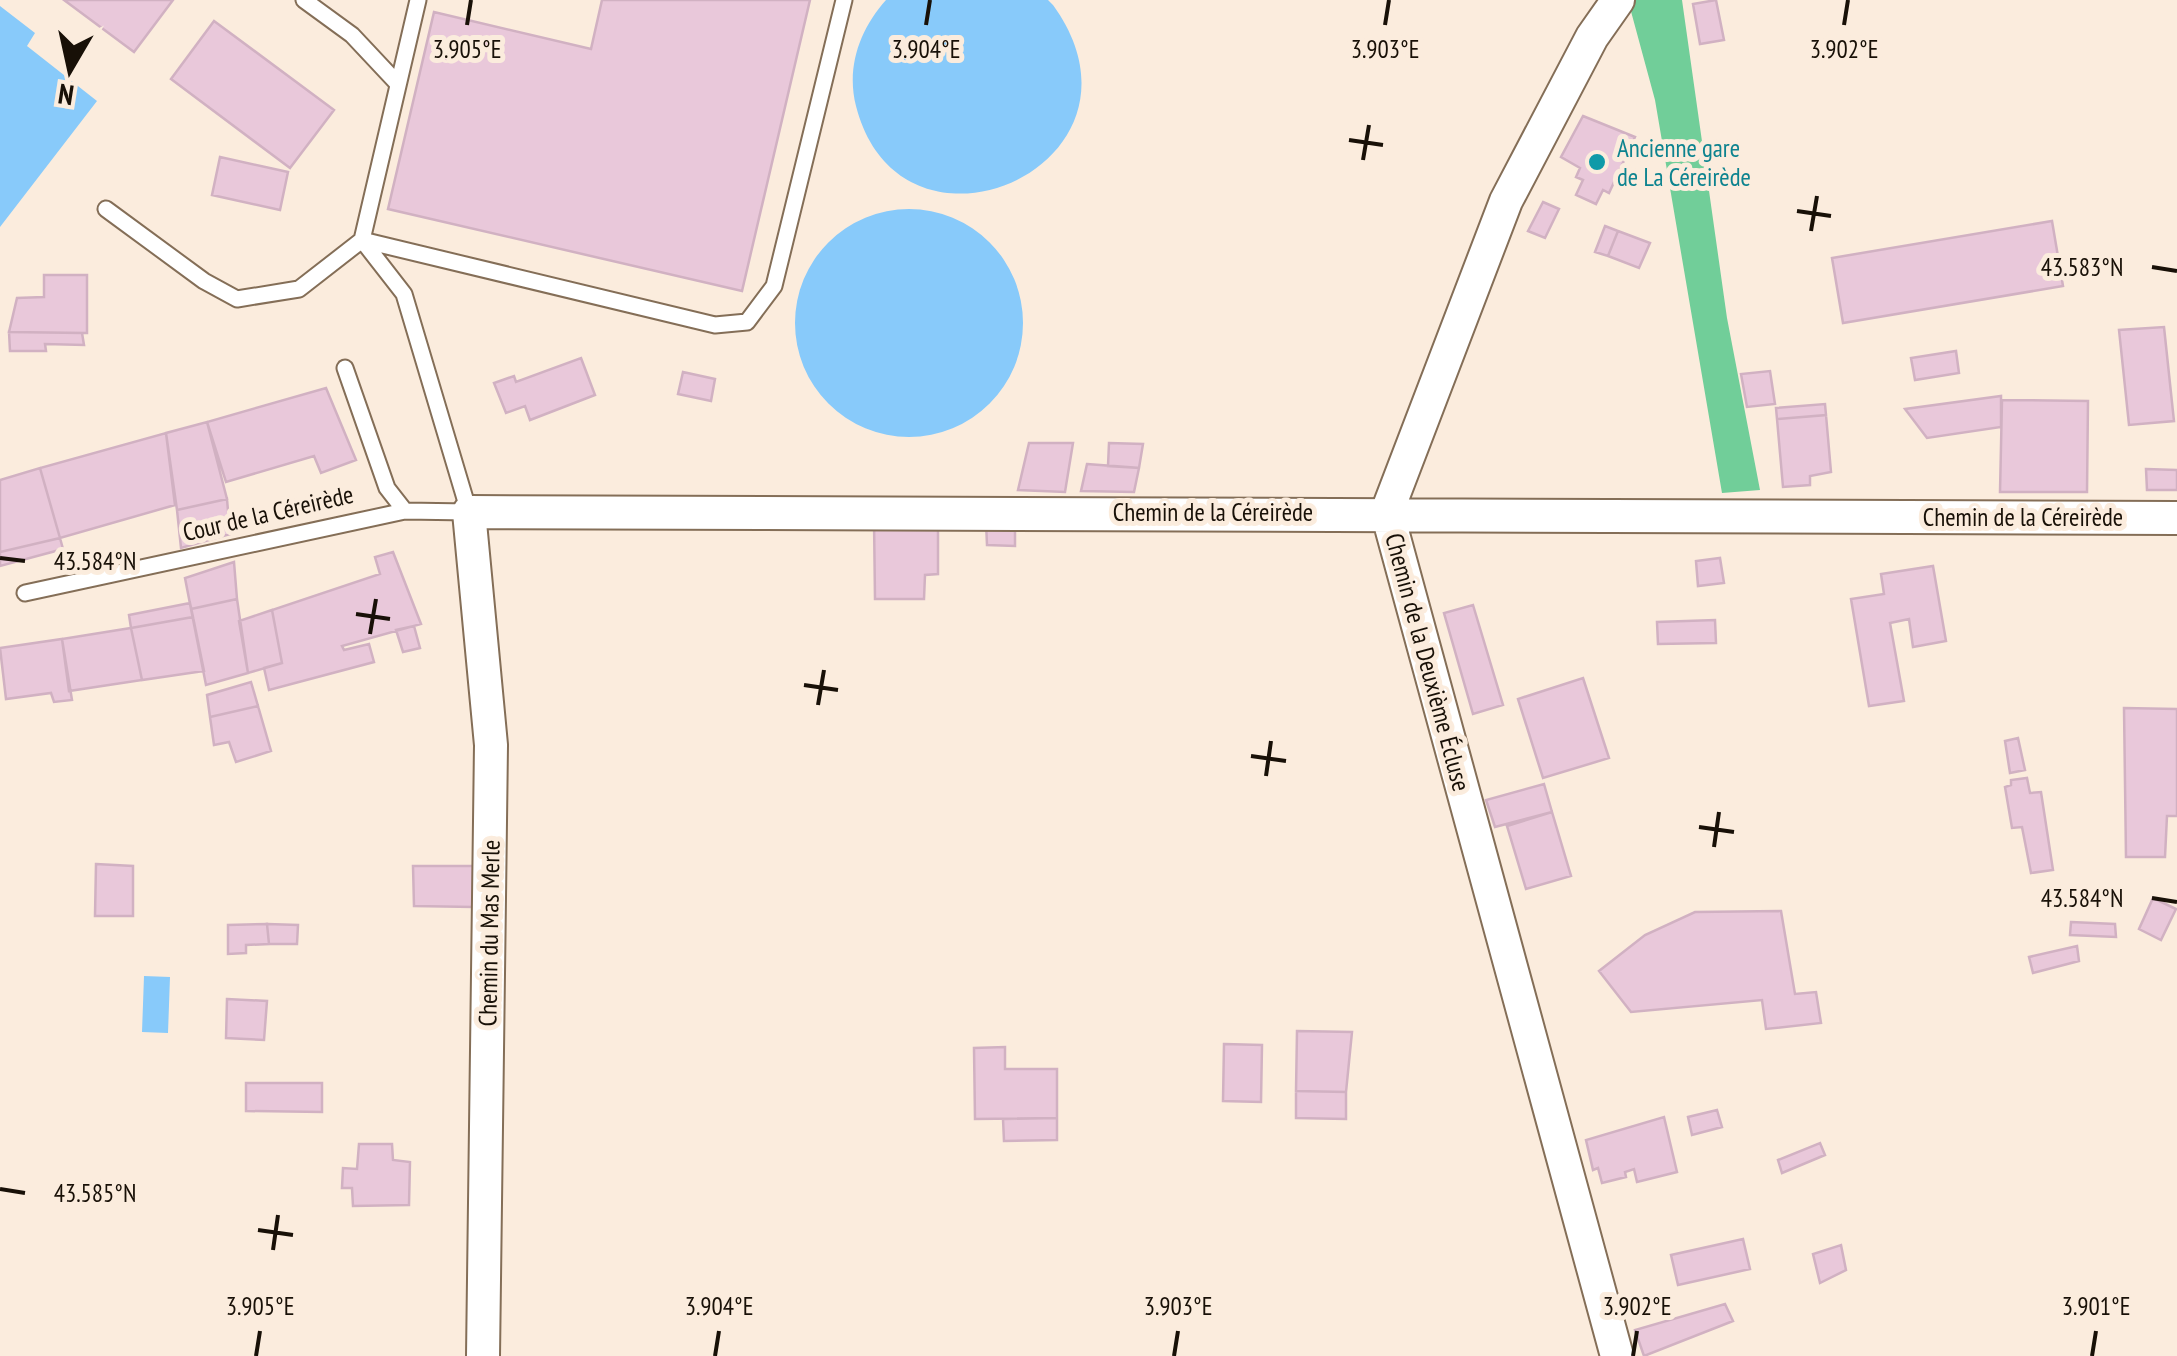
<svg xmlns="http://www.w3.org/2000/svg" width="2177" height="1356" font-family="'PT Sans Narrow',sans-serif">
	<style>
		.forest { fill: #71ce99 }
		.water { fill: #88cafa }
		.building { fill: #e9c8da; stroke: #d1b1c2; stroke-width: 2.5 }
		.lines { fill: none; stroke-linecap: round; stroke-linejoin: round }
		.service-casing { stroke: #846e57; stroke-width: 19 }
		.minor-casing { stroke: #846e57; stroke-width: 36 }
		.service { stroke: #fff; stroke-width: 15 }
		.minor { stroke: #fff; stroke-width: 32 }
		.ticks { fill: none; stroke: #181007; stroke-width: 4 }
		.culture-dot { fill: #0f9aa8; stroke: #fbecdd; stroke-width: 4 }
		.labels { text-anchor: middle; stroke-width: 10; stroke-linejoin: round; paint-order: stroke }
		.culture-label { font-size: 25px; fill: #0d838f; stroke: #fbecdd; text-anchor: start }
		.street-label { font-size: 25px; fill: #181007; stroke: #fbecdd }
		.ticks-label { font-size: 25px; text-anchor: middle; fill: #181007; stroke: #fbecdd; stroke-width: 10; stroke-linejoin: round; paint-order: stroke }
	</style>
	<rect width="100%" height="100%" fill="#fbecdd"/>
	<!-- forest -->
	<path class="forest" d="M1632,0h50l45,318 33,172 -38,3 -67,-393 -26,-96z"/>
	<!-- water -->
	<path class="water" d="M886,0h162l5,5c115,159 -152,277 -197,101 -10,-39 4,-77 30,-106z
		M0,6l35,27 -8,13 70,55 -97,126z
		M795 323a114 114 0 1 1 228 0a114 114 0 1 1-228 0Z
		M144,976l26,1 -2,56 -26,-1z"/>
	<!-- building -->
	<path class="building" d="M64,0h109l-39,52z
		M602,0h208l-68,291 -354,-82 46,-197 157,37z
		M1716,0l8,40 -24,4 -7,-40z
		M214,21l120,89 -44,58 -119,-89z
		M1583,116l52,21 -26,56 -6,-3 -7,14 -20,-9 7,-15 -7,-3 4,-9 -19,-11z
		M220,157l68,15 -8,38 -68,-15z
		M1543,202l16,7 -14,29 -17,-7z
		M2052,221l11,65 -220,37 -11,-65z
		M1605,226l13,5 -10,25 -13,-4z
		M1618,231l32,12 -11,25 -31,-12z
		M44,275h43v58l-78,-1 8,-34 27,-1z
		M2164,327l10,94 -45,4 -10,-95z
		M9,332l73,1 2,12 -39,-1 1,7h-36z
		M1956,351l3,22 -44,7 -4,-22z
		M581,358l14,37 -65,25 -5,-14 -19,7 -12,-30 20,-7 2,6z
		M1770,371l5,33 -28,3 -6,-33z
		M683,372l32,7 -4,22 -33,-7z
		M326,388l30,72 -35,13 -7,-17 -88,26 -19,-60z
		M2001,396v31l-74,11 -22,-29z
		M2002,400l86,1 -1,91h-87z
		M1825,404l1,11 -49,4 -1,-11z
		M1826,415l5,57 -21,4v9l-27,2 -6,-68z
		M207,422l20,77 -50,11 -11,-77z
		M166,433l9,72 -115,33 -20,-70z
		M1029,443h44l-8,49 -47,-2z
		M1109,443l34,1 -4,24 -31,-2z
		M1087,464l52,4 -5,24 -53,-1z
		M40,468l20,70 -60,14v-72z
		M2146,469l31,1v20h-30z
		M227,499l3,35 -49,14 -4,-38z
		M874,520l64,2v52l-13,1 -1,24h-49z
		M986,522h29v24l-28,-1z
		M60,538l3,11 -63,17v-14z
		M393,552l28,72 -79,22 2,4 25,-6 5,18 -105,28 -5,-22 18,-5 -10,-53 108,-36 -5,-17z
		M1720,558l4,25 -26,3 -2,-25z
		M234,562l3,37 -46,10 -6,-31z
		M1933,566l13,75 -33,6 -4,-28 -19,4 14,78 -35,5 -18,-107 33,-5 -3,-20z
		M237,599l11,74 -42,12 -15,-76z
		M190,603l3,14 -62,11 -2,-13z
		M1473,605l30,100 -30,9 -29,-101z
		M272,610l10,53 -34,10 -9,-52z
		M193,617l11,54 -62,9 -11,-52z
		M1715,620l1,23 -58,1 -1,-22z
		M414,626l6,22 -17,4 -7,-22z
		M131,628l11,52 -73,11 -7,-52z
		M62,639l10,61 -18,2 -3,-9 -45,6 -6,-51z
		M1583,678l26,80 -66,20 -25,-79z
		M251,682l7,24 -48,11 -3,-22z
		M258,706l13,45 -35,11 -7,-20 -15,3 -4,-28z
		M2124,708l53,1v107h-10l-2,41h-39z
		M2018,738l7,32 -15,3 -5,-32z
		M2027,778l3,15 11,-1 12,78 -22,3 -9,-46 -10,1 -7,-41 6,-2v-5z
		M1544,784l8,28 -57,15 -9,-27z
		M1552,812l19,64 -45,13 -19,-63z
		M96,864l37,2v50h-38z
		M413,866h62l-2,41 -59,-1z
		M2153,898l23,11 -15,31 -22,-11z
		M1781,911l14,83 21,-2 5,31 -55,6 -4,-29 -131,12 -32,-41 46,-36 50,-23z
		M2071,922l44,2 1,13 -46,-2z
		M267,924l2,20 -23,1v8l-18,1v-29z
		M267,924l31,1 -1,19h-28z
		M2077,946l2,15 -46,12 -4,-16z
		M227,999l40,2 -3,39 -38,-2z
		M1297,1031l55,1 -6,60 -50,-1z
		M1224,1044l38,1 -1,57 -38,-1z
		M1005,1047v22h52v49l-82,1 -1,-71z
		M246,1083h76v29l-76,-1z
		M1296,1091l50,1v27l-50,-1z
		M1717,1110l5,17 -30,8 -4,-18z
		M1664,1117l13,55 -40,10 -3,-13 -9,3 1,5 -24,6 -4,-15 -5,2 -7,-30z
		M1057,1118v22l-53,1 -1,-22z
		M1820,1143l5,12 -43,18 -4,-13z
		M359,1144h33l1,16 17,2 -1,43 -56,1 -1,-18h-10l1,-20 14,1z
		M1743,1239l7,30 -72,16 -7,-30z
		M1841,1245l5,25 -26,13 -7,-29z
		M1725,1304l8,17 -89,35 -9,-26z"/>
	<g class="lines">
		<!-- service casing -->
		<g class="service-casing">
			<path id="service" d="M304,0l48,35 46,49
				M106,209l98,72 33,18 62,-10 63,-49 353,85 32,-3 27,-36 70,-286
				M345,368l42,120 18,23 64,1 -65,-218 -42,-54 56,-240
				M25,593l380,-82"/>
		</g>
		<!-- minor casing -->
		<g class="minor-casing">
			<path id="minor" d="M483,1356l8,-611 -22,-233 1708,6
				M1617,1356l-230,-844 119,-311 86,-164 26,-37"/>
		</g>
		<!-- service -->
		<use href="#service" class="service"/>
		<!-- minor -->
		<use href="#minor" class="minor"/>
	</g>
	<!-- ticks -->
	<path class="ticks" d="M467,25l4,-25M926,25l4,-25M1385,25l4,-25M1844,25l4,-25M1349,140l34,5M1363,160l6,-35M1797,211l34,5M1811,231l6,-35M2152,267l25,4M0,558l25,3M356,614l34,5M370,634l6,-35M804,685l34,5M818,705l6,-35M1251,756l35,5M1266,776l5,-35M1699,827l35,5M1714,847l5,-35M2152,898l25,4M0,1189l25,4M258,1230l35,5M273,1250l5,-35M256,1356l4,-25M715,1356l4,-25M1174,1356l4,-25M1633,1356l4,-25M2092,1356l4,-25"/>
	<!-- markers -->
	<circle class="culture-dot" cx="1597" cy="162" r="10"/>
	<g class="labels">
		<!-- culture labels -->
		<g class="culture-label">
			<text x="1617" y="157">Ancienne gare<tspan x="1617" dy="29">de La Céreirède</tspan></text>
		</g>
		<!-- street labels -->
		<g class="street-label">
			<text x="1213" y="521">Chemin de la Céreirède</text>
			<text transform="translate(268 513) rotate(-13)" y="9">Cour de la Céreirède</text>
			<text x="2023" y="526">Chemin de la Céreirède</text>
			<text transform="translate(1428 662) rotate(75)" y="9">Chemin de la Deuxième Écluse</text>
			<text transform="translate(489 933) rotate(-89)" y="9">Chemin du Mas Merle</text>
		</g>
	</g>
	<g class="ticks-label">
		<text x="467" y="58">3.905°E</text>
		<text x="926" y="58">3.904°E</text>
		<text x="1385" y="58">3.903°E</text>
		<text x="1844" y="58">3.902°E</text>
		<text x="2082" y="276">43.583°N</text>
		<text x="95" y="570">43.584°N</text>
		<text x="2082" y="907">43.584°N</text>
		<text x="95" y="1202">43.585°N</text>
		<text x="260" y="1315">3.905°E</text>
		<text x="719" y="1315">3.904°E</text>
		<text x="1178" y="1315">3.903°E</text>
		<text x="1637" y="1315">3.902°E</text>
		<text x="2096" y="1315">3.901°E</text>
	</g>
	<!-- north arrow -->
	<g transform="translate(70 70) rotate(189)" stroke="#fbecdd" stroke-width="8" paint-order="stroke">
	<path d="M0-8L18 38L0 25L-18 38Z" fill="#181007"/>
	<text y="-15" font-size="28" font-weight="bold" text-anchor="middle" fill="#181007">N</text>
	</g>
</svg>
